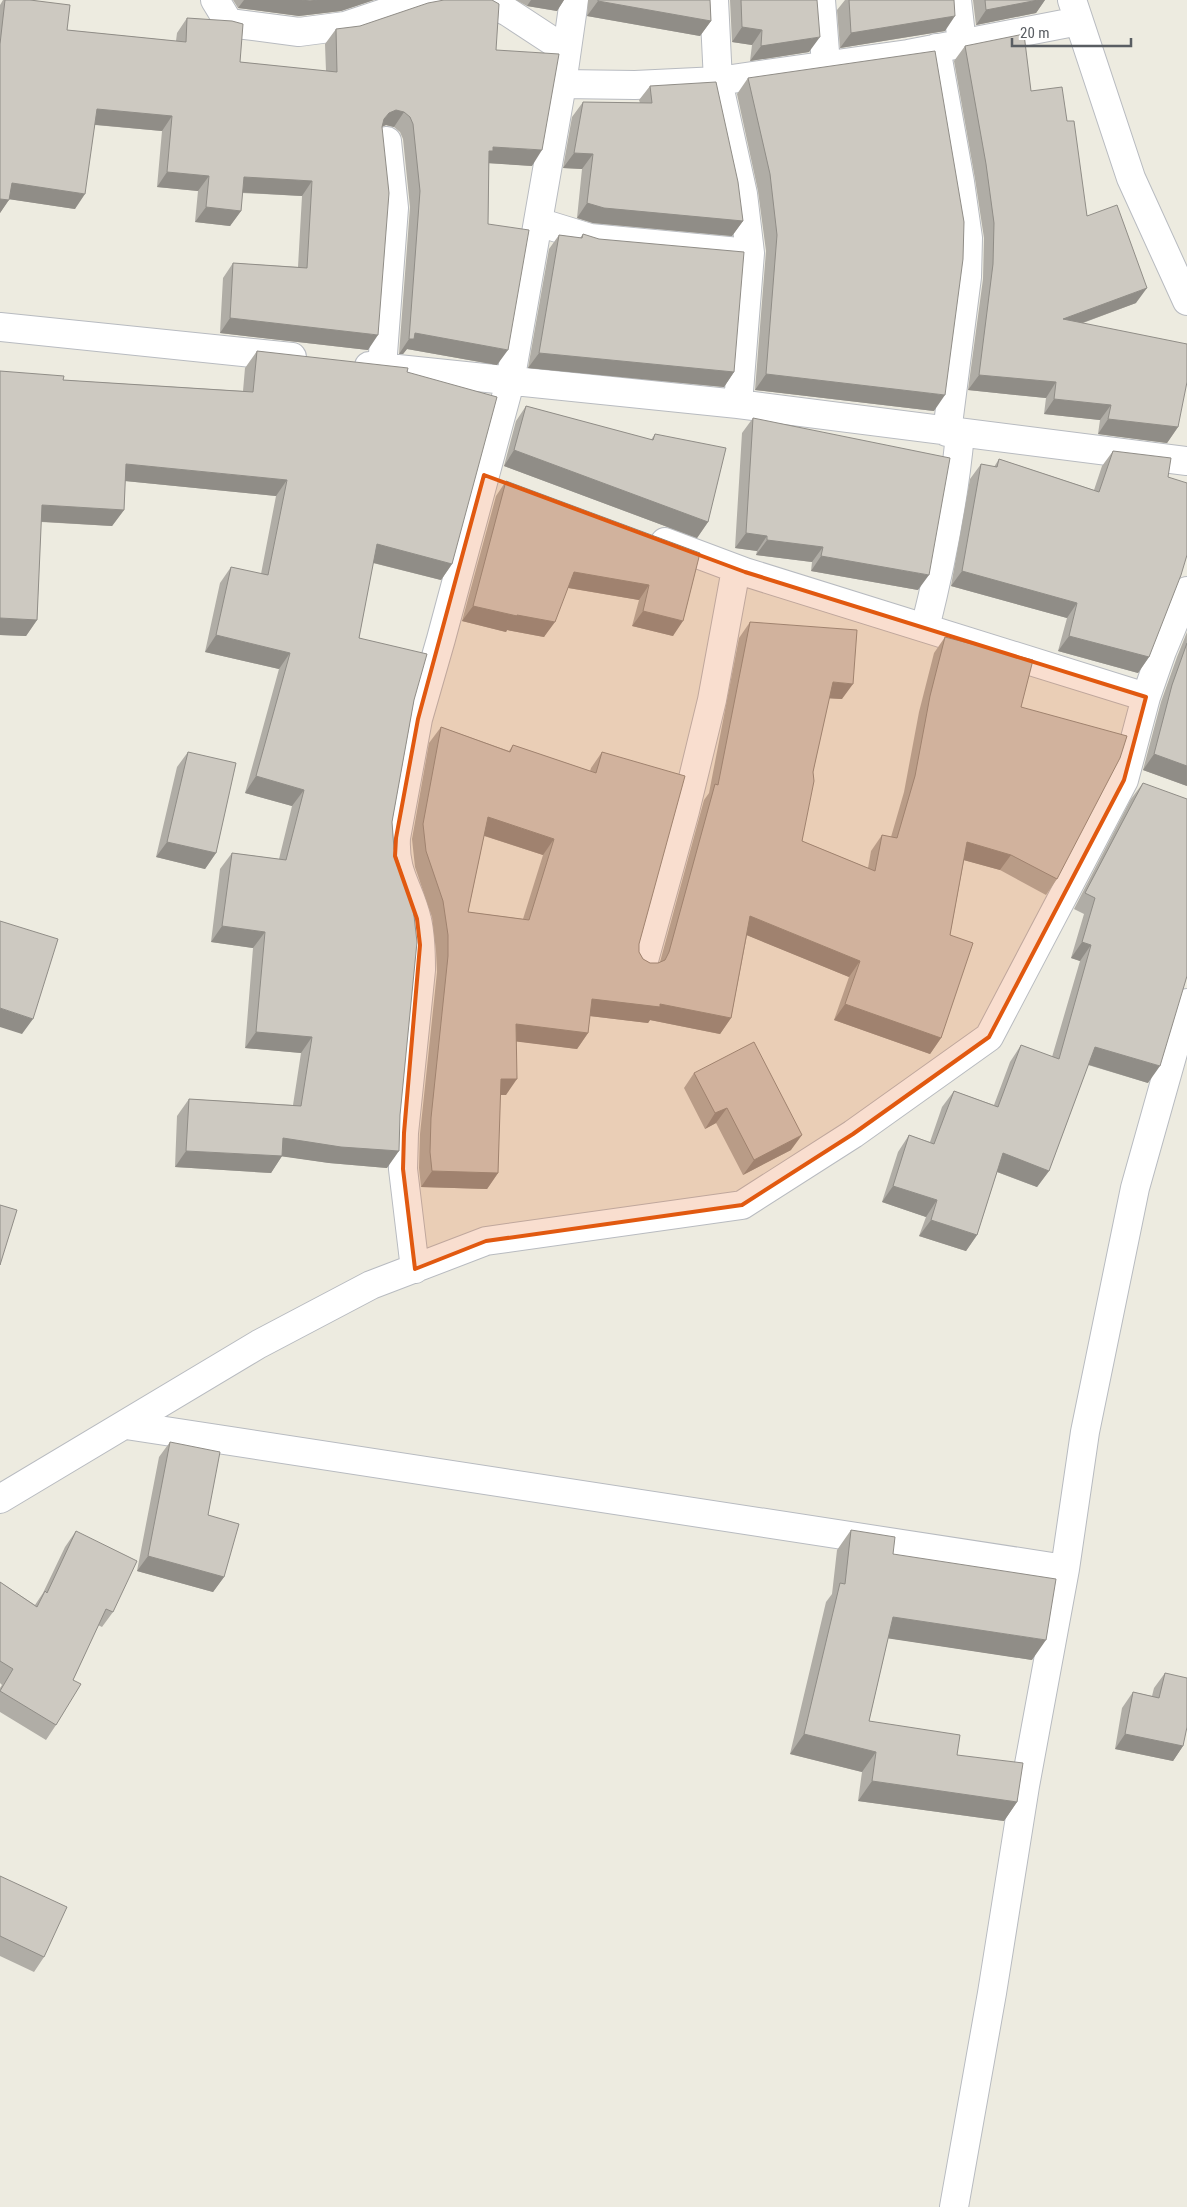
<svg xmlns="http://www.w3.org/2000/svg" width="1187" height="2207" font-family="'Roboto Condensed',sans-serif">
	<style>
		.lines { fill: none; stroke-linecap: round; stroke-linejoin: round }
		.street-casing { stroke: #b8bbc0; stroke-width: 30 }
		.street { stroke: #fff; stroke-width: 28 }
		.wall { fill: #b0ada6; fill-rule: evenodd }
		.shaded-wall { fill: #908d87 }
		.building { fill: #cdc9c1; stroke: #908d87; fill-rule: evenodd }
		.marked { fill: #e15910; fill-opacity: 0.2; stroke: #e15910; stroke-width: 4; stroke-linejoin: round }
	</style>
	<rect width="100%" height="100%" fill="#edebe0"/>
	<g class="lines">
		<!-- street casing -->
		<g class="street-casing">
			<path id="street" d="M215,0l14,23 70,9 46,-6 69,-23 16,-3
				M484,0l24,12 58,38
				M714,0l4,81 25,113 7,59 -12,151
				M821,0l5,65
				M957,0l5,44
				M1072,0l59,178 56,123
				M936,48l24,134 8,56 -1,39 -20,155
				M562,84l73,1 83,-4 190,-27 171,-33
				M538,222l52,16 160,15
				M0,327l292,30
				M369,366l369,38 449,57
				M382,367l12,-159 -7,-67
				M665,542l80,30 401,125
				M925,628c16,-64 29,-128 35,-194
				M643,964l42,-153 27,-111 24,-131
				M415,1269l-12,-100 1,-36 17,-163c0,-16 0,-34 -4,-50 -7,-32 -23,-45 -21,-82l22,-119 23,-80 69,-257 52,-298 12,-84
				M126,1425l939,144
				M0,1499l259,-155 112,-59 115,-44 256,-36 111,-71 136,-97 135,-257 22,-83 16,-46 25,-60
				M954,2207l38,-214 33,-207 40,-217 20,-137 50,-244 52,-185"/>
		</g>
		<!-- street -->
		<use href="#street" class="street"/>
	</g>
	<!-- wall -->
	<path class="wall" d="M3,0h27l37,30 109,11 1,-8 10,-15 53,44 86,9 -1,-27 11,-15 160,21 36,116 -43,-3 -1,61 9,141 -90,-16 -4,5h-4l11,-147 -7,-68 -3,-7 -6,-5 -8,-2 -4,2 -14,223 -148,-17 3,-55 10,-15 65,4 4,-71 -60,-3 -1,18 -11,15 -35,-4 3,-31 -41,-4 5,-56 -67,-6 -20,84 -66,-10 -9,14v-208z
		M233,0h141l-33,11 -42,5 -61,-8z
		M516,0h48l-7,11 -30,-5z
		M588,0h122l1,21 -11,15 -113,-20z
		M730,0h87l-8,52 -59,9 2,-16 -20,-3z
		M845,0h109l-9,31 -105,17 -3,-38z
		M973,0h72l-9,13 -60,12z
		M965,46l66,45 36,30 20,95 49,87 -53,20 95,104 -11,16 -69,-9 2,-14 -56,-6 2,-16 -78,-8 15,-111 1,-41 -9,-59 -21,-118z
		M748,78l186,333 -179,-21 11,-139 -8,-60 -21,-97z
		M650,86l93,135 -11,15 -139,-13 -16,-5 5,-49 -19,-1 9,-51 11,-15 57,1 -1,-3z
		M583,234l151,138 -10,15 -196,-19 21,-119 10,-14 21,3z
		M257,351l150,21 45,192 -11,16 -68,-17 -14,75 55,62 -22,122 -5,346 -58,-5 -47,-7 -11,17 -96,-6 2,-51 12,-17 104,6 8,-52 -56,-5 8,-100 -42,-6 9,-73 12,-16 47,6 13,-53 -47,-13 34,-124 -74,-17 15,-69 11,-16 30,7 15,-78 -151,-15 -1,29 -12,16 -71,-4 -4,98 -11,16 -26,-1v-264l63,9 180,11 2,-23z
		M526,406l125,34 4,-6 53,88 -11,16 -193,-72 12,-45z
		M753,418l165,172 -107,-19 1,-9 -56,-7 1,-4 -22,-3 7,-115z
		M1113,451l55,26 -19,180 -11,16 -80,-22 9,-33 -116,-32 19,-107 11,-15 13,3 5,-8 95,31 8,-24z
		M506,481l194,72 -27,83 -41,-10 7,-26 -71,-12 -24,49 -37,-7 -1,2 -44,-11 34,-125z
		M750,622l92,77 -13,-1 -16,74 -11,69 66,27 3,-17 11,-16 9,2 13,-45 15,-80 15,-59 11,-16 76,70 36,172 -11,16 -46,-25 -36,-10 -14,75 -9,103 -11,16 -96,-34 15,-43 -102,-42 -16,83 -11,16 -70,-14 -2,3 -58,-7 -2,17 -11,16 -61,-8 -10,54h-6l-2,78 -11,16 -66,-2 -2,-19 1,-34 17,-162 -1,-21 -4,-34 -17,-50 -3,-28 17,-96 12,-16 68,24 4,-6 77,26 1,-3 11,-16 37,192v8l4,7 7,4h8l2,-1 44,-162 5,-7 30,-155zM484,836l59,19 -20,64 -55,-7z
		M1187,632v154l-44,-16 18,-68 16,-45z
		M188,752l28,101 -11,16 -49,-12 21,-90z
		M1143,783l5,300 -60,-18 -39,106 -12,16 -40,-15 -20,63 -11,16 -47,-15 7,-19 -44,-15 16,-50 11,-17 21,7 12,-35 12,-16 40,14 16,-43 11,-17 31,12 28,-96 -9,-3 13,-44 -10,-5 57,-110z
		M694,1073l97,77 -48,25 -27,-52 -11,6 -21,-41z
		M170,1442l38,73 16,62 -11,15 -76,-21 22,-114z
		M851,1530l42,24 139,106 -144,-22 -19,83 88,34 60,47 -13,19 -146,-20 4,-29 -72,-18 36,-152 6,-8 5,-44z
		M76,1531l37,81 -11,15 -4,-2 -25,55 -17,45 -10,15 -46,-28v-24l2,-3 -2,-2v-101l35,23 8,-12 22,-46z
		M1165,1673l18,73 -10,15 -58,-12 7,-41 11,-16 19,4 2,-8z
		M0,1876l44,81 -10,15 -34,-16z"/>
	<!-- shaded-wall -->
	<path class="shaded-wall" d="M244,0h130l-33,11 -42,5 -61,-8z
		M531,0h33l-7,11 -30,-5z
		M1038,0h7l-9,13 -60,12 10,-15z
		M598,1l113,20 -11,15 -113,-20z
		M955,16l-10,15 -105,17 11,-15z
		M742,27l20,3 -10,15 -20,-3z
		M820,37l-11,15 -59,9 11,-15z
		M97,109l75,7 -10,15 -75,-7z
		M396,110l8,2 -10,15 -8,-2 -8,3 6,-9 5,-6z
		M493,147l49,3 -10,16 -47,-3 4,-12z
		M574,153l19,1 -11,15 -19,-1z
		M167,172l42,4 -11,15 -41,-4z
		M244,177l68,4 -10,15 -69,-4z
		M12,183l73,11 -10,15 -74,-11z
		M0,199l9,1 -9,13z
		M587,203l156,18 -11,15 -139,-13 -16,-5z
		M206,207l35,4 -11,15 -35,-4z
		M1147,288l-11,15 -84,31 11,-15z
		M230,318l148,17 -10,15 -148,-17z
		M415,333l93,17 -11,15 -90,-16 -4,5h-4l10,-15z
		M539,353l195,19 -10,15 -196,-19z
		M766,374l179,21 -11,16 -179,-21z
		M979,375l77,7 -10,16 -78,-8z
		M1054,399l57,6 -11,15 -56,-6z
		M1108,419l70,8 -11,16 -69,-9z
		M514,450l194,72 -11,16 -193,-72z
		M126,464l161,16 -11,16 -161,-16z
		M42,505l82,5 -12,16 -82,-5z
		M746,533l21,3 -10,15 -22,-3z
		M767,540l56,7 -11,15 -56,-7z
		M377,544l75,20 -11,16 -75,-19z
		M821,556l108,19 -11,15 -107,-19z
		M962,571l115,32 -10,15 -116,-32z
		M574,572l75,13 -10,15 -76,-13z
		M473,606l82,16 -11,15 -37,-7 -1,2 -44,-11z
		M643,611l40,10 -10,15 -41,-10z
		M0,618l37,2 -11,16 -26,-1z
		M216,635l74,18 -11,16 -74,-17z
		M1069,636l80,21 -11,16 -80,-22z
		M833,682l20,2 -11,15 -20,-1z
		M1154,754l33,12v20l-44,-16z
		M256,776l48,14 -12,16 -47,-13z
		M488,817l66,22 -11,16 -67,-22z
		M167,842l49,11 -11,16 -49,-12z
		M967,842l44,13 -11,15 -44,-12z
		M750,916l110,45 -11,16 -110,-45z
		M222,926l43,6 -12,16 -42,-6z
		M1082,942l9,3 -11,16 -9,-3z
		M592,999l68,5 71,14 -11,16 -70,-14 -2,3 -67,-8z
		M845,1004l96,34 -11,16 -96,-34z
		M0,1008l33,11 -11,15 -22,-7z
		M516,1024l72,9 -11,16 -72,-9z
		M256,1032l56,5 -11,16 -56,-5z
		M1095,1047l65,19 -12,17 -65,-20z
		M501,1079h16l-11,16h-17z
		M727,1108l-11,15 -11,6 10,-16z
		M802,1135l-11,15 -48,25 11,-15z
		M283,1138l116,13 -12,17 -58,-5 -57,-8z
		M186,1151l96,5 -11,17 -96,-6z
		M1003,1153l46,18 -12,16 -45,-17z
		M432,1171l66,2 -11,16 -66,-2z
		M893,1186l44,14 -11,17 -44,-15z
		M931,1220l46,15 -11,16 -47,-15z
		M148,1556l76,21 -11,15 -76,-21z
		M893,1617l153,23 -14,20 -153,-23z
		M804,1734l72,18 -14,20 -72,-18z
		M1125,1734l58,12 -10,15 -58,-12z
		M872,1781l145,21 -13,19 -146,-20z"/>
	<!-- building -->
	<path class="building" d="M5,0h25l40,5 -3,25 119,12 1,-24 45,3 11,3 -3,38 97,10 -1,-43 24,-3 68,-23 16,-3h48l7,4 -3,46 63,4 -17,96 -49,-3v4h-4l-1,73 41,6 -21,120 -93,-17 -1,6h-5l11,-148 -7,-67 -3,-7 -6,-5 -8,-2 -7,3 -5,6 -2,8 7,66 -11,142 -148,-17 3,-55 74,5 5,-87 -68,-4 -3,34 -35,-4 3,-31 -42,-4 5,-56 -75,-7 -12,85 -73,-11 -3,17 -9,-1v-155z
		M301,0h17l-8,1z
		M598,0h112l1,21 -113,-20z
		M741,0h76l3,37 -59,9 1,-16 -20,-3z
		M849,0h105l1,16 -104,17z
		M985,0h53l-52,10z
		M1024,34l7,57 31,-4 5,34h7l13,95 30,-11 30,83 -84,31 124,25v38l-9,45 -70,-8 3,-14 -57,-6 2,-17 -77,-7 14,-111 1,-41 -8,-59 -21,-118z
		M935,51l29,171 -1,37 -18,136 -179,-21 11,-139 -7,-61 -22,-96z
		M716,82l22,100 5,39 -139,-13 -17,-5 6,-49 -19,-1 9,-51 69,1 -2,-17z
		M583,234l16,5 145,13 -10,120 -195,-19 20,-118 23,3z
		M257,351l151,17 -1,4 90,25 -45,167 -75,-20 -18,94 68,16 -13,46 -22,122 2,27 19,58 4,35 -17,173 -1,36 -58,-4 -58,-9 -1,18 -96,-5 3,-52 112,7 11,-69 -56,-5 9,-100 -43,-6 10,-73 54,7 18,-70 -48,-14 34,-123 -74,-18 15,-68 37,8 19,-95 -161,-16 -2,46 -82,-5 -5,115 -37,-2v-247l64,5 -1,4 190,12z
		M526,406l127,34 2,-6 71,14 -18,74 -194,-72z
		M753,418l197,40 -21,117 -108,-19 2,-9 -56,-7v-4l-21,-3z
		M1113,451l58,7 -3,19 19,6v72l-6,20 -32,82 -80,-21 8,-33 -115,-32 19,-107 16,3 2,-8 100,33z
		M506,481l194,72 -17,68 -40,-10 6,-26 -75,-13 -19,50 -38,-7v1l-44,-10z
		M750,622l107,8 -4,54 -20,-2 -20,90 1,9 -12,60 73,30 7,-36 15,3 18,-62 15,-80 15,-59 88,23 -12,47 106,29 -7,22 -63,121 -46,-24 -44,-13 -17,93 23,8 -32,95 -96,-34 15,-43 -110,-45 -19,102 -71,-14v3l-68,-8 -4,34 -72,-9 1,55h-16l-3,94 -66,-2 -2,-19 1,-34 17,-162v-21l-5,-34 -17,-50 -3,-27 18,-97 69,25 3,-7 83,28 6,-21 83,24 -46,168v8l4,7 7,4h8l7,-3 4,-8 46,-168 3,1zM488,817l66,22 -25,81 -61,-8z
		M1187,643v123l-33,-12 18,-69z
		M188,752l48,11 -20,90 -49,-11z
		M1143,783l44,16v177l-27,90 -65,-19 -46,124 -46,-18 -26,82 -46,-15 6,-20 -44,-14 16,-51 25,9 20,-53 44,16 23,-62 38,14 32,-114 -9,-3 13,-44 -10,-5z
		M0,921l58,18 -25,80 -33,-11z
		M754,1042l48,93 -48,25 -27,-52 -12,5 -21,-40z
		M0,1205l17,5 -17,55z
		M170,1442l50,10 -12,63 31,9 -15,53 -76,-21z
		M851,1530l44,7 -2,17 163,25 -10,61 -153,-23 -24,104 91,14 -3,20 66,8 -6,39 -145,-21 4,-29 -72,-18 36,-151 5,1z
		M76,1531l61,30 -24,51 -7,-3 -33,71 8,4 -25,41 -56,-34 13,-22 -13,-8v-79l37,25 8,-16 2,2z
		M1165,1673l22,5v49l-4,19 -58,-12 8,-42 26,6z
		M0,1876l67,31 -23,50 -44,-21z"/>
	<!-- marked area -->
	<path class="marked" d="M484,475l261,97 401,125 -22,83 -135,257 -136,97 -111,71 -256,36 -71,28 -12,-100 1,-36 16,-188 -3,-26 -22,-63 1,-18 22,-119z"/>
	<!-- scale -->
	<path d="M1012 38v8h119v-8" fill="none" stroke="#595d62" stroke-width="2.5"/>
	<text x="1020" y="38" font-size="15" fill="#595d62" stroke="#ffffff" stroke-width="4" paint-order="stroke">20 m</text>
</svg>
